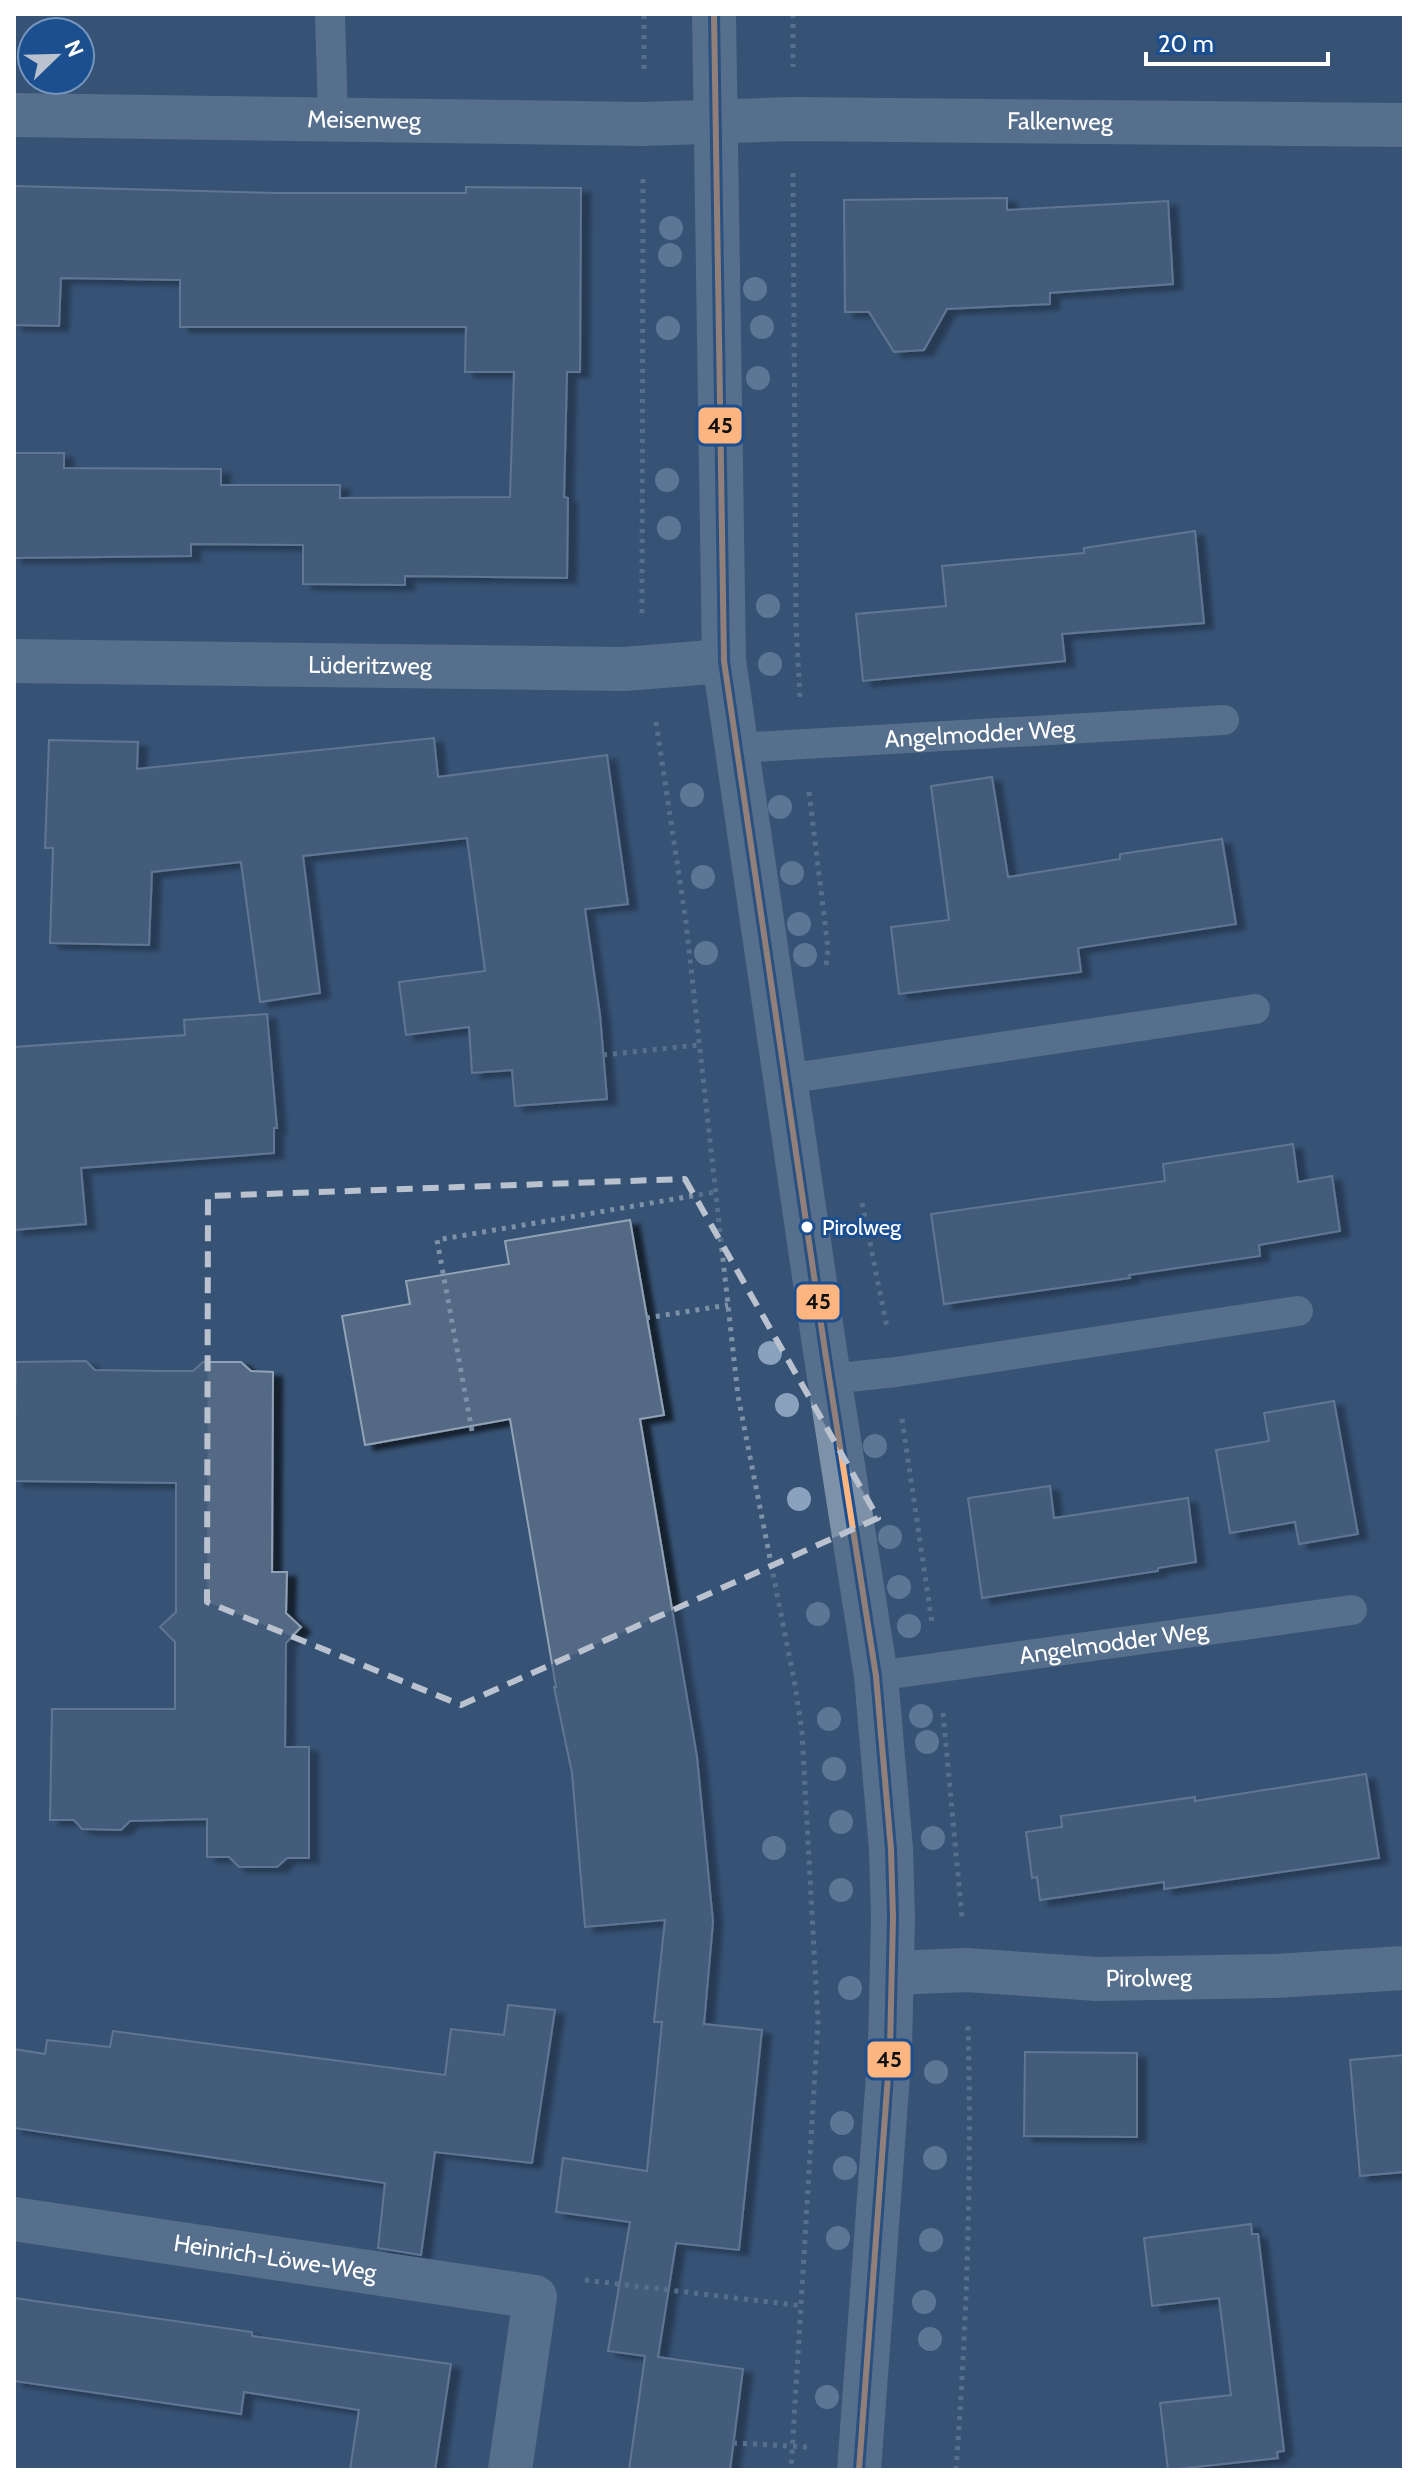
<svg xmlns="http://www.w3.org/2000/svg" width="1418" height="2484" font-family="Cabin,sans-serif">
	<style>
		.building { fill: #526984; stroke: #92a2b6; stroke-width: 2; filter: url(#shadow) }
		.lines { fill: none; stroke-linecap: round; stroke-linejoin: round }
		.path { stroke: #7d92a8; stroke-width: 5; stroke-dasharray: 4 6; stroke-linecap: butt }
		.service { stroke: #7d92a8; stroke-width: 30 }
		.minor { stroke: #7d92a8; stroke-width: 44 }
		.tertiary { stroke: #7d92a8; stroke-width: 44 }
		.bus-1-casing { stroke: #1b4f8f; stroke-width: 12 }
		.bus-1 { stroke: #ffb580; stroke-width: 6 }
		.tree { fill: #8aa2be }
		.marked { fill: none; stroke: #b9c2ce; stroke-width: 6; stroke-dasharray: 16 10; stroke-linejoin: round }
		.bus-dot { fill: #fff; stroke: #1b4f8f; stroke-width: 3 }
		.labels { text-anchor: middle; stroke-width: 6; stroke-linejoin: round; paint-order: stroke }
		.bus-label { font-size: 22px; fill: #fff; stroke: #1b4f8f; text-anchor: start }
		.street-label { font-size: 24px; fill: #fff; stroke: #1b4f8f }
		.line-badge { stroke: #1b4f8f; stroke-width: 3 }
		.pale-badge-label { font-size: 22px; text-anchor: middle; font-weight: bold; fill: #111 }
	</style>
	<defs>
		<filter id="shadow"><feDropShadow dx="9" dy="5" stdDeviation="2" flood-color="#0009"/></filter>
	</defs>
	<rect width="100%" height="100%" fill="#365274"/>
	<!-- building -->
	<path class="building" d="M14,186l261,7h191v-6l115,1 -1,184h-13l-3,125 4,1 -1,80 -162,-2v9l-102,-1v-39l-112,-1v12l-177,2v-105h50v15l157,1v16h119v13l170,-1 4,-125h-49l1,-45h-286v-47l-119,-2 -2,48 -45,-1z
		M1007,198v12l161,-9 5,83 -123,9v11l-103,5 -23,41 -30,2 -25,-40h-24l-1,-112z
		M1195,531l9,92 -142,11 3,27 -202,20 -7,-67 90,-8 -4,-40 142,-13v-5z
		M434,738l4,39 169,-22 21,149 -43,5 15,106 7,84 -92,7 -3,-36 -40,3 -3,-46 -63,8 -7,-53 86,-11 -18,-133 -164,18 17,137 -60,9 -19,-140 -89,10 -3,73 -99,-2 3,-95h-8l4,-108 89,2 -1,27z
		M992,777l16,100 112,-18v-5l102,-15 14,85 -158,24 3,24 -182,22 -8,-67 58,-7 -18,-134z
		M267,1014l10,114h-3v25l-193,15 5,56 -72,6v-183l171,-12 -1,-15z
		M1293,1144l5,38 34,-6 8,55 -81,14 1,11 -131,19 1,3 -186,26 -13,-90 234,-33 -2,-17z
		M630,1220l34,195 -24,4 57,338 16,165 -9,102 58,6 -23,220 -63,-7 -18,114 85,12 -13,101h-101l16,-114 -37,-5 22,-129 -74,-10 7,-54 84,13 15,-149h-8l11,-102 -80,7 -13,-154 -18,-86h2l-46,-268 -145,26 -23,-129 68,-12 -4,-23 103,-17 -4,-23z
		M86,1361l9,9 68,1h30l10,-9h38l10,9 22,1 -1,200h15l-1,41 15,14 -15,16 -1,104h24v111h-22l-10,9h-38l-10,-10h-22v-38l-77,2 -9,9 -39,-1 -8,-9h-24l2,-111h123v-67l-15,-15 16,-15v-129l-162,-2 2,-119z
		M1334,1401l24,133 -59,10 -4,-22 -65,11 -14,-83 53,-9 -5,-28z
		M1050,1486l4,32 134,-20 8,64 -38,6v3l-176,27 -14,-100z
		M1366,1774l13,84 -215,31v-7l-124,18 -3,-23 -5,1 -6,-46 36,-5 -1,-11 134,-19v4z
		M508,2005l47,5 -23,153 -97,-11 -14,103 -43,-7 7,-65 -371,-55v-79l31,5 2,-14 63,7 3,-16 332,44 6,-46 53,6z
		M1025,2052l112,1v84l-113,-1z
		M1404,2055v117l-44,4 -10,-116z
		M1251,2224l1,10h6l26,217 -7,1 1,6 -110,12 -8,-67 71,-8 -12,-97 -67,8 -8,-68z
		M14,2298l238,34v4l199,28 -16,106h-85l9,-60 -115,-18 -3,22 -227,-33z"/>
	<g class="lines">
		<!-- path -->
		<path class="path" d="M793,14v53
			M644,69v-55
			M793,173l3,450 4,76
			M642,613l1,-434
			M656,722l30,200 52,474 57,289 7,47 16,291 -27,447
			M809,792l19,156 -2,17
			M603,1055l95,-10
			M862,1203l25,124
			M646,1318l82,-13
			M902,1419l30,204
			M472,1431l-35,-191 278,-48
			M943,1713l19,205
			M585,2280l218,26
			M733,2443l75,4
			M956,2470c11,-148 16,-298 12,-447"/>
		<!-- service -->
		<g class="service">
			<path d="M330,14l3,105"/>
			<path id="s1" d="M736,748l488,-28"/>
			<path d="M786,1079l469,-70"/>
			<path d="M829,1379l67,-7 402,-61"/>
			<path id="s2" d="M876,1676l476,-66"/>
		</g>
		<!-- minor -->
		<g class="minor">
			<path id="s3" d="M14,115l629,9 150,-5 611,6"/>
			<path id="s4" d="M14,661l610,8 100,-8"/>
			<path id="s5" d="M893,1973l73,-3 131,9 178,-3 129,-8"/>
			<path id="s6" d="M14,2219l521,78 -25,173"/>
		</g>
		<!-- tertiary -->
		<path class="tertiary" d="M714,14l10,647 101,690 51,325 15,173 2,68 -3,131 -31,422"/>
		<!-- bus-1 casing -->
		<g class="bus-1-casing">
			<path id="bus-1" d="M714,14l10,647 101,690 51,325 15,173 2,68 -3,131 -31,422"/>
		</g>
		<!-- bus-1 -->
		<use href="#bus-1" class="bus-1"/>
	</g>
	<!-- trees -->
	<g class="tree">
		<circle cx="671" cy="228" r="12"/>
		<circle cx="670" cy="255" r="12"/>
		<circle cx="755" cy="289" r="12"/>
		<circle cx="762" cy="327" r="12"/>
		<circle cx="668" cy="328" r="12"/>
		<circle cx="758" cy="378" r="12"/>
		<circle cx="667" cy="480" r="12"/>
		<circle cx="669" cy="528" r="12"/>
		<circle cx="768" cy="606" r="12"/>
		<circle cx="770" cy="664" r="12"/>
		<circle cx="692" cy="795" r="12"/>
		<circle cx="780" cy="807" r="12"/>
		<circle cx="792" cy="873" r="12"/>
		<circle cx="703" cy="877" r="12"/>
		<circle cx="799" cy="924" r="12"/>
		<circle cx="706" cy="953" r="12"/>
		<circle cx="805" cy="955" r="12"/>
		<circle cx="770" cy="1353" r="12"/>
		<circle cx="787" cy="1405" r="12"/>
		<circle cx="875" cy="1446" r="12"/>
		<circle cx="799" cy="1499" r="12"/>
		<circle cx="890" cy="1537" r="12"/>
		<circle cx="899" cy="1587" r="12"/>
		<circle cx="818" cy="1614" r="12"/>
		<circle cx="909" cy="1626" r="12"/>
		<circle cx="921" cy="1716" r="12"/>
		<circle cx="829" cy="1719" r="12"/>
		<circle cx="927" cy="1742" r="12"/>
		<circle cx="834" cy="1769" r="12"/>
		<circle cx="841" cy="1822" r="12"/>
		<circle cx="933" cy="1838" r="12"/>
		<circle cx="774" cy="1848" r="12"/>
		<circle cx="841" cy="1890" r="12"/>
		<circle cx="850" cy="1988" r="12"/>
		<circle cx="936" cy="2072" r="12"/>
		<circle cx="842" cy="2123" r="12"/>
		<circle cx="935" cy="2158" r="12"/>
		<circle cx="845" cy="2168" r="12"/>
		<circle cx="838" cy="2238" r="12"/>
		<circle cx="931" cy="2240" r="12"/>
		<circle cx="924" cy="2302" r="12"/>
		<circle cx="930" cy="2339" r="12"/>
		<circle cx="827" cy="2397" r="12"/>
	</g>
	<!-- marked area -->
	<path d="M0 0H1418V2484H0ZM685,1179l193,339 -417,187 -254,-103 1,-406z" fill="#365274" fill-opacity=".55" fill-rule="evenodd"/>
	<path class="marked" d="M685,1179l193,339 -417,187 -254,-103 1,-406z"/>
	<!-- markers -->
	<circle class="bus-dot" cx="807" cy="1227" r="7"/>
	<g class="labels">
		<!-- bus labels -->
		<g class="bus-label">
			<text x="822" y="1235">Pirolweg</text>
		</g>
		<!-- street labels -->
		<g class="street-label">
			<text dy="8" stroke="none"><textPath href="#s3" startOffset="350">Meisenweg</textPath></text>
			<text dy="8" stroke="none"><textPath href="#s3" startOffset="1046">Falkenweg</textPath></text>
			<text dy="8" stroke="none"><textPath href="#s4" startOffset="356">Lüderitzweg</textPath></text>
			<text dy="8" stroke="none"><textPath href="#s1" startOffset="244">Angelmodder Weg</textPath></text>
			<text dy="8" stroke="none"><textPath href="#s2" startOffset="240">Angelmodder Weg</textPath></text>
			<text dy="8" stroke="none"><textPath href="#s5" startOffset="256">Pirolweg</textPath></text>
			<text dy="8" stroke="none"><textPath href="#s6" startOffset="264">Heinrich-Löwe-Weg</textPath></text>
		</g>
	</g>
	<g class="line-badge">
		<rect x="697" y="406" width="46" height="39" rx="8" fill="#ffb580"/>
		<rect x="795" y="1283" width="46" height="38" rx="8" fill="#ffb580"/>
		<rect x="866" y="2040" width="46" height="39" rx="8" fill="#ffb580"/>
	</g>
	<g class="pale-badge-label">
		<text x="720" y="433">45</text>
		<text x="818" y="1309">45</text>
		<text x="889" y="2067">45</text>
	</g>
	<!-- border -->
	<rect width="1418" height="2484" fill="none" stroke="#ffffff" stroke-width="32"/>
	<!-- north arrow -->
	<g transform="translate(56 56) rotate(67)"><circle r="38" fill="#1b4f8f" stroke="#7695bc" stroke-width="2"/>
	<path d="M0-6L14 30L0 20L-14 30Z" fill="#b9c2ce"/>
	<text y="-12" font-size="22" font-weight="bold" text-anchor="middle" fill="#ffffff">N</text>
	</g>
	<!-- scale -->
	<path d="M1146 52v12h182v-12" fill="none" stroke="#ffffff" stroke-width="4"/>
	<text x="1158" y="52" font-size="24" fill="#ffffff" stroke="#1b4f8f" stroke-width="6" paint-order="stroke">20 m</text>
</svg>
